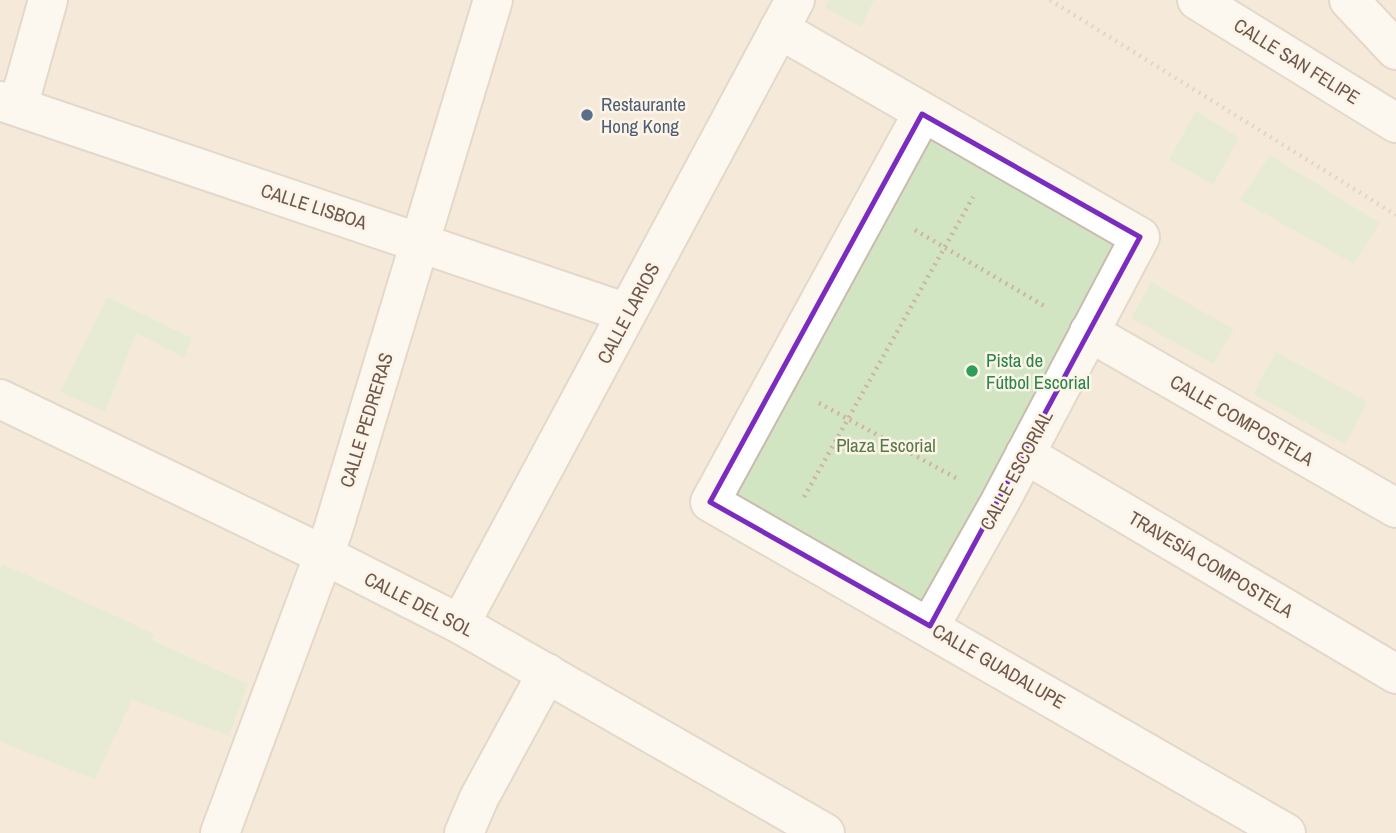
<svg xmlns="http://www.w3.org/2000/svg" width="1396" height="833" font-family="'Archivo Narrow',sans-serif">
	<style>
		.residential { fill: #f0e2d1 }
		.green { fill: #d1e5c3 }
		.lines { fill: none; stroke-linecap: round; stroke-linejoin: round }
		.pedestrian-casing { stroke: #cbbaad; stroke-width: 42 }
		.minor-casing { stroke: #cbbaad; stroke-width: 42 }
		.tertiary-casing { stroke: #cbbaad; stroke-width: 42 }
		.secondary-casing { stroke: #cebaab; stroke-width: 42 }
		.path { stroke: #d0b2a0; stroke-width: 4.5; stroke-dasharray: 2 5; stroke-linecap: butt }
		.pedestrian { stroke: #fff; stroke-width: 38 }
		.minor { stroke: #fff; stroke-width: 38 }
		.tertiary { stroke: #fff; stroke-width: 38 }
		.secondary { stroke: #fff; stroke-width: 38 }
		.marked { fill: none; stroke: #7b2cbf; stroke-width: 5; stroke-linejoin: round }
		.service-dot { fill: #5c6f8a; stroke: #fdf4e8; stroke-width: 2.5 }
		.leisure-dot { fill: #2e9e5b; stroke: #fdf4e8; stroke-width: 2.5 }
		.labels { text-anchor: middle; stroke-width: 5; stroke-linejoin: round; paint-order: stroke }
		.street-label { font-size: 19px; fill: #6e574b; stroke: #fdf4e8 }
		.service-label { font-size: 19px; fill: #4e5e75; stroke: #fdf4e8; text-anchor: start }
		.leisure-label { font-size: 19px; fill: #27864d; stroke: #fdf4e8; text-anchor: start }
		.park-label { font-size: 19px; fill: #567948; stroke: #fdf4e8 }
	</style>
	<rect width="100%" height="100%" fill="#f9f0e2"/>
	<!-- residential -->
	<path class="residential" d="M0,0h1396v833h-1396z"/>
	<!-- green -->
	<path class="green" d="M829,0h45l-13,27 -36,-19z
		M1196,110l43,28 -26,47 -44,-25z
		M922,114l218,123 -210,389 -220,-124z
		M1270,155l110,68 -26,41 -114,-64z
		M1151,282l83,47 -21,35 -82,-46z
		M107,297l85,41 -7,20 -49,-25 -31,79 -45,-20z
		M1276,352l92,50 -23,42 -92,-50z
		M3,564l152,70 -3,6 96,44 -19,52 -97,-36 -37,79 -95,-37v-172z"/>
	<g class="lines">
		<!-- pedestrian casing -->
		<g class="pedestrian-casing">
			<path id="pedestrian" d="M779,29l361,208 -140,265 -70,124
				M922,114l-212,388 576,331
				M1089,332l307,176
				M1025,454l371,220"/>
		</g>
		<!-- minor casing -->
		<g class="minor-casing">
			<path id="minor" d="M1197,0l199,123
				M0,101l627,212
				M18,107l30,-107
				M460,624l335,-624
				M464,833l15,-35 68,-125"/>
		</g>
		<!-- tertiary casing -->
		<g class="tertiary-casing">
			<path id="tertiary" d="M0,399l324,156 136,69 365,209"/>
		</g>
		<!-- secondary casing -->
		<g class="secondary-casing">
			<path id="secondary" d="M1349,0l47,50
				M220,833l113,-303 160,-530"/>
		</g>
		<!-- path -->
		<path class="path" d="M1050,0l346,215
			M915,230l131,77
			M819,403l137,75
			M804,497l169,-300"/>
		<!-- pedestrian -->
		<use href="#pedestrian" class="pedestrian"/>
		<!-- minor -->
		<use href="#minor" class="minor"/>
		<!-- tertiary -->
		<use href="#tertiary" class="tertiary"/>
		<!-- secondary -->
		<use href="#secondary" class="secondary"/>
	</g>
	<!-- marked area -->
	<path d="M0 0H1396V833H0ZM922,114l218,123 -210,389 -220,-124z" fill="#f9f0e2" fill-opacity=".55" fill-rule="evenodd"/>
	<path class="marked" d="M922,114l218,123 -210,389 -220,-124z"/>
	<!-- markers -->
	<circle class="service-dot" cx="587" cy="115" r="7"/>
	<circle class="leisure-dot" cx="972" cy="371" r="7"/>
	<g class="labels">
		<!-- street labels -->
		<g class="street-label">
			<text transform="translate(1297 61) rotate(32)" y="7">CALLE SAN FELIPE</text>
			<text transform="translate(314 206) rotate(18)" y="7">CALLE LISBOA</text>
			<text transform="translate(628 313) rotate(-62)" y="7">CALLE LARIOS</text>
			<text transform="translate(366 420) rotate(-73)" y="7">CALLE PEDRERAS</text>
			<text transform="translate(1242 420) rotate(30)" y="7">CALLE COMPOSTELA</text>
			<text transform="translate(1016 470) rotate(-62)" y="7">CALLE ESCORIAL</text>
			<text transform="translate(1211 564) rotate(31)" y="7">TRAVESÍA COMPOSTELA</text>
			<text transform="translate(419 604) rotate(27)" y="7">CALLE DEL SOL</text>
			<text transform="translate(999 666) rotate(30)" y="7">CALLE GUADALUPE</text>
		</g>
		<!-- service labels -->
		<g class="service-label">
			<text x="601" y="111">Restaurante<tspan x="601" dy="22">Hong Kong</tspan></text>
		</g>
		<!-- leisure labels -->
		<g class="leisure-label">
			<text x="986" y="367">Pista de<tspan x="986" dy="22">Fútbol Escorial</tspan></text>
		</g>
		<!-- park labels -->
		<g class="park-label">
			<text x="886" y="452">Plaza Escorial</text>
		</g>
	</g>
</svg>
